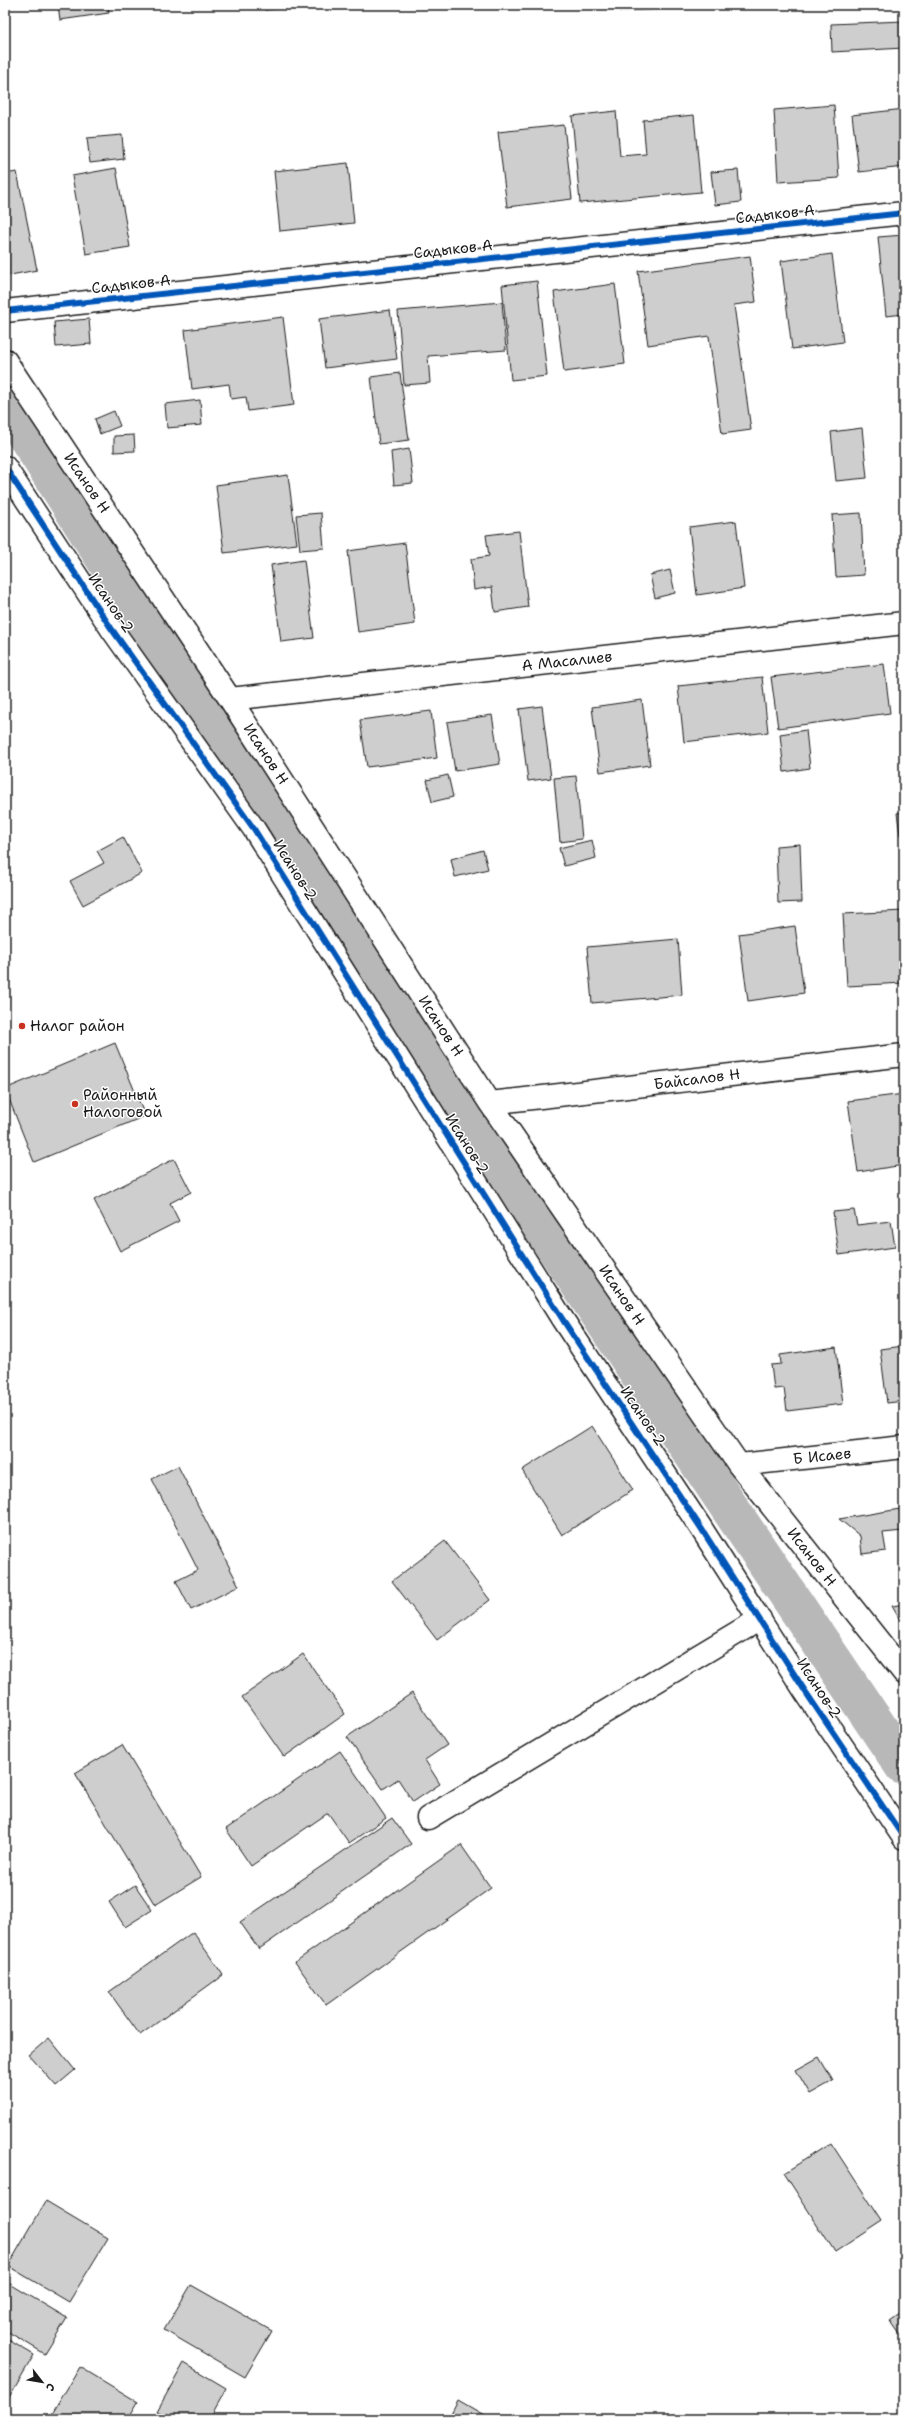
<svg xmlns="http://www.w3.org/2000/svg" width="909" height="2424" font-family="'Shantell Sans',sans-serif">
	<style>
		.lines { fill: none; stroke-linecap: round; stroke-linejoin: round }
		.canal { stroke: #b8b8b8; stroke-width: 39 }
		.building { fill: #cecece; stroke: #1c1c1c }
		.minor-casing { stroke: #1c1c1c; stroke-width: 25 }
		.minor { stroke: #fff; stroke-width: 22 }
		.cycleway-casing { stroke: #fff; stroke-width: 8 }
		.cycleway { stroke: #0057b8; stroke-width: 6 }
		.poi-dot { fill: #c8321e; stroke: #fff; stroke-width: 1.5 }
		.labels { text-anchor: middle; stroke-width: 3; stroke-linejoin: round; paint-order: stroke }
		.street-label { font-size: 15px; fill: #1c1c1c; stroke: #fff }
		.poi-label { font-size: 15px; fill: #1c1c1c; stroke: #fff; text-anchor: start }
	</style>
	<rect width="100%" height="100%" fill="#fff"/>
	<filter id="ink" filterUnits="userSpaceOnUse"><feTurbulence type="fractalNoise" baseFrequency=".025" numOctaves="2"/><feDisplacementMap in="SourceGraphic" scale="8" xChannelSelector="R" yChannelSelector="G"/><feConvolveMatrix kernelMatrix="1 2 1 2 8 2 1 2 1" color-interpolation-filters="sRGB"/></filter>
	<g filter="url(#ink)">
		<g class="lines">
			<!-- canal -->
			<path class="canal" d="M5,402l265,415 386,582 248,367"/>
		</g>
		<!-- building -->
		<path class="building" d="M58,5h50l1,8 -49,7z
			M137,5h27l-27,3z
			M264,5h43l-42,5z
			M619,5h78l1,3 -79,3z
			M904,21v27l-72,4 -1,-28z
			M834,105l5,73 -61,4 -4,-72z
			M904,109v58l-45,5 -7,-57z
			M616,111l4,45 26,-2 -3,-34 51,-5 7,77 -121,11 -8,-87z
			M564,125l8,74 -65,8 -9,-75z
			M122,135l2,24 -34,4 -3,-25z
			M348,163l6,60 -74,8 -6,-60z
			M116,168l14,79 -44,7 -14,-78z
			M738,170l3,32 -26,3 -4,-33z
			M17,172l20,98 -32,6v-102z
			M904,235v79l-18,2 -8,-79z
			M832,254l11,88 -51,7 -11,-88z
			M750,256l6,46 -22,3 17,125 -29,4 -13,-98 -61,9 -10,-74z
			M537,281l10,95 -36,4 -9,-95z
			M615,284l10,80 -61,8 -10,-80z
			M502,302l4,48 -78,6 2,27 -26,2 -6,-74z
			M390,310l7,49 -72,9 -6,-49z
			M283,317l11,88 -46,6 -2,-14 -15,2 -2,-15 -37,5 -7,-59z
			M89,319l2,25 -35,3 -2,-25z
			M400,373l9,67 -30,4 -8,-67z
			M200,400l2,25 -35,3 -2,-24z
			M114,411l6,15 -20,8 -5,-15z
			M862,428l5,50 -31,3 -5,-49z
			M134,435l1,16 -21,1v-16z
			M409,449l4,34 -19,2 -3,-33z
			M288,475l9,69 -73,9 -8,-68z
			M321,513l3,35 -24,2 -4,-35z
			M861,513l3,62 -28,2 -4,-62z
			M736,521l8,67 -47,7 -8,-68z
			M519,531l9,76 -33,5 -3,-25 -18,3 -3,-31 18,-3 -3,-21z
			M405,543l10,81 -57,8 -10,-81z
			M304,560l10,78 -33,4 -10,-77z
			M670,570l5,23 -20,5 -5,-23z
			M884,664l6,49 -112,15 -7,-51z
			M762,677l6,55 -84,10 -6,-56z
			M642,700l8,65 -50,7 -8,-65z
			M542,706l9,72 -23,3 -9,-72z
			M431,711l6,47 -70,9 -7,-47z
			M492,715l8,49 -45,7 -8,-49z
			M806,730l4,38 -26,4 -4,-38z
			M448,775l5,22 -21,5 -5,-22z
			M576,776l6,63 -22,3 -6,-64z
			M904,812v23h-4l-3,-22z
			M123,837l19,36 -59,32 -13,-24 34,-18 -7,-12z
			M592,840l4,18 -32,8 -5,-18z
			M800,844l2,58 -24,1 -2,-57z
			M483,850l5,19 -33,8 -4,-18z
			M904,911v72l-57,3 -4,-72z
			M795,926l9,67 -56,8 -9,-67z
			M678,939l4,56 -90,8 -5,-56z
			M115,1043l30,73 -111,46 -29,-73z
			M904,1094v71l-46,7 -10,-71z
			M174,1159l17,33 -21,11 9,18 -59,30 -26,-51z
			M854,1210l3,15 34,-4 4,26 -56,8 -6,-43z
			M904,1346v55l-17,2 -7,-54z
			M836,1347l7,57 -56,7 -3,-23 -10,1 -3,-24 10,-1 -1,-9z
			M592,1426l41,64 -71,45 -40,-65z
			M178,1466l61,120 -48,24 -15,-29 22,-11 -46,-91z
			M900,1509l3,22 -20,2 3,18 -24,3 -2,-18 -21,-17z
			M445,1541l45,59 -53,40 -45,-59z
			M904,1604v23l-12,-21z
			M303,1654l42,60 -61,43 -42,-60z
			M412,1693l35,52 -22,15 15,24 -27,18 -15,-23 -15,10 -36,-52z
			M122,1745l79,132 -46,28 -80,-132z
			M340,1751l46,67 -37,25 -21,-30 -77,53 -25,-37z
			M392,1818l19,26 -152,105 -19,-27z
			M461,1845l30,43 -165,117 -31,-43z
			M135,1885l17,25 -27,17 -16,-25z
			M193,1932l30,43 -83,60 -31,-43z
			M49,2038l26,32 -19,16 -27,-31z
			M819,2057l14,24 -23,13 -14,-24z
			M831,2143l51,78 -47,31 -51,-79z
			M46,2201l62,37 -39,64 -61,-36z
			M5,2281l62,37 -22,36 -40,-24z
			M191,2285l81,46 -27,46 -81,-47z
			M904,2310v30l-14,-20z
			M5,2338l29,17 -29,49z
			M184,2363l42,25 -17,31h-38l-14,-8z
			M80,2367l58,35 -10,17h-79z
			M458,2400l33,19h-43z"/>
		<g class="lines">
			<!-- minor casing -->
			<g class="minor-casing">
				<path id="minor" d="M5,311l899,-98
					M5,360l225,339 260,404 249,362 165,208
					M5,467l106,161 143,201 309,491 138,208 104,163 99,147
					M230,699l674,-76
					M490,1103l414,-48
					M739,1465l165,-18
					M428,1818l332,-199"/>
			</g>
			<!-- minor -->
			<use href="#minor" class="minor"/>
			<!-- cycleway casing -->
			<g class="cycleway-casing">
				<path id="cycleway" d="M5,311l899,-98
					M5,467l106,161 143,201 309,491 138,208 104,163 99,147"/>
			</g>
			<!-- cycleway -->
			<use href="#cycleway" class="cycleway"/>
		</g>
	</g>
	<!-- markers -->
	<g class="poi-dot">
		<circle cx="22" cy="1026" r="4"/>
		<circle cx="75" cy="1104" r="4"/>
	</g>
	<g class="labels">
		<!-- street labels -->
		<g class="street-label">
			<text transform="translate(775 214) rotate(-6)" y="5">Садыков А</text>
			<text transform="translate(453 249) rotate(-6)" y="5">Садыков А</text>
			<text transform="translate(131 284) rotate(-6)" y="5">Садыков А</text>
			<text transform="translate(87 483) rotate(56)" y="5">Исанов Н</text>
			<text transform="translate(111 603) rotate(56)" y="5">Исанов-2</text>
			<text transform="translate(567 661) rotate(-6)" y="5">А Масалиев</text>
			<text transform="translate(266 754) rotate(57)" y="5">Исанов Н</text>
			<text transform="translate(295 870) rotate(58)" y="5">Исанов-2</text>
			<text transform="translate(441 1026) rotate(57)" y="5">Исанов Н</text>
			<text transform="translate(697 1079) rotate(-7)" y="5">Байсалов Н</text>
			<text transform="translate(467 1144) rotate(58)" y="5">Исанов-2</text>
			<text transform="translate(622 1295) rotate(56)" y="5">Исанов Н</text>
			<text transform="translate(643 1416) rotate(56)" y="5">Исанов-2</text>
			<text transform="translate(822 1456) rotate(-6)" y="5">Б Исаев</text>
			<text transform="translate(812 1557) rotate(52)" y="5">Исанов Н</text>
			<text transform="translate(819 1688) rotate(57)" y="5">Исанов-2</text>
		</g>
		<!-- poi labels -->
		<g class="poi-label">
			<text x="30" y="1031">Налог район</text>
			<text x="83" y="1100">Районный<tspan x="83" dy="17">Налоговой</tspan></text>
		</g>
	</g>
	<!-- margin -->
	<rect width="909" height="2424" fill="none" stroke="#fff" stroke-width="20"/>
	<rect x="10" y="10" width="889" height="2404" fill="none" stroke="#1c1c1c" stroke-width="1.5" filter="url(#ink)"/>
	<!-- north arrow -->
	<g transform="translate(42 2382) rotate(121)" stroke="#ffffff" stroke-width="3" paint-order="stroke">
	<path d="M0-3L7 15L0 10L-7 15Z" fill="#1c1c1c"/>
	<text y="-6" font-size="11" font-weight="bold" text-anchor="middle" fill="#1c1c1c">С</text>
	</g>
</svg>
